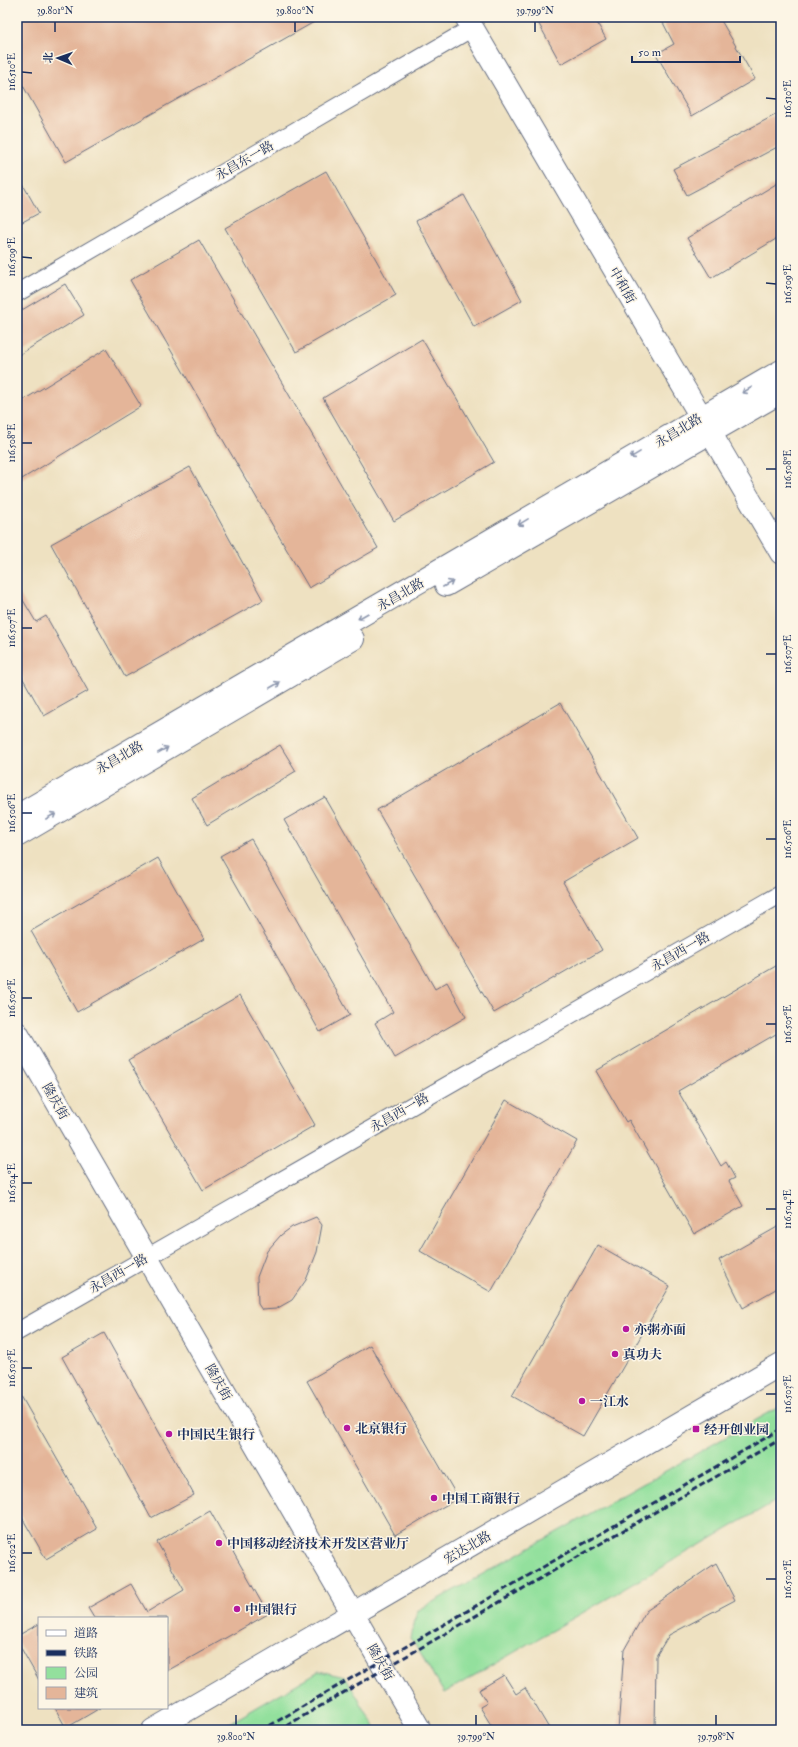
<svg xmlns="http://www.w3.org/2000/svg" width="798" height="1747" font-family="'IM FELL Double Pica','Noto Serif SC',serif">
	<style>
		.green { fill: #93e09d; stroke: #57887e }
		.building { fill: #e4b599 }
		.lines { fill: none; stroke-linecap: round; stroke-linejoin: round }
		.minor-casing { stroke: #656d81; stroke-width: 19 }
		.tertiary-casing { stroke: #656d81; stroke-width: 24 }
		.minor { stroke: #fff; stroke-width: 17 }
		.tertiary { stroke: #fff; stroke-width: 22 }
		.rail { stroke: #1b2f5e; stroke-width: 3; stroke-dasharray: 6 3; stroke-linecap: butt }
		.oneway { stroke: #8d97ae }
		.ticks { fill: none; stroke: #1b2f5e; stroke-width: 1.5 }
		.poi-dot { fill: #b5179e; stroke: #fcf5e5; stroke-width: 1.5 }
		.labels { text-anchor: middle; stroke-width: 3; stroke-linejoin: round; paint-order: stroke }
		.street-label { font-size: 13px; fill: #1b2f5e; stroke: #fcf5e5 }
		.poi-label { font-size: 13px; font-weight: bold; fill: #1b2f5e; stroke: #fcf5e5; text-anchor: start }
		.neatline { fill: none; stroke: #1b2f5e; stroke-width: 1.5 }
		.ticks-label { font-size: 10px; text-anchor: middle; fill: #1b2f5e }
	</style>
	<rect width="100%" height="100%" fill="#fcf5e5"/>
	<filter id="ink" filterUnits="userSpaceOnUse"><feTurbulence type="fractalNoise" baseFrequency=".025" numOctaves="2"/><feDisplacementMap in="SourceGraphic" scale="8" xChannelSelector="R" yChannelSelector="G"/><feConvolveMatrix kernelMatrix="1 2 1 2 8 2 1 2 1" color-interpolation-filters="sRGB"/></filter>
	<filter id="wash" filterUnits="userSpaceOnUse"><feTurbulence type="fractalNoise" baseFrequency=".012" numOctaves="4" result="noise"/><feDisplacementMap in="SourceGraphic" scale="16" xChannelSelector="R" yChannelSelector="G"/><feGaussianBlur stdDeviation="0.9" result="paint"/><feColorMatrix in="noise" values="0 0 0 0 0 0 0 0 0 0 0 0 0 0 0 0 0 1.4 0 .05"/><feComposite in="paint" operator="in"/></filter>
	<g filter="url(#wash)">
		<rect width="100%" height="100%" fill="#eee1c1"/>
		<!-- green -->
		<path class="green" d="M781,1406v92l-337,195 -33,-55 6,-27z
			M319,1671l26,6 32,53h-159z"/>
		<g id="blocks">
			<!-- building -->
			<path class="building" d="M17,17h306l-257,145 -49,-87z
				M535,17h59l12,22 -45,25z
				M660,17h59l36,62 -63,37 -36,-62 18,-10z
				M777,114l4,8v23l-94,50 -14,-26z
				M326,171l70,124 -100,57 -71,-124z
				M17,174l22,39 -22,12z
				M781,181v55l-70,42 -24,-40z
				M464,195l58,105 -48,27 -58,-106z
				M199,240l179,308 -69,40 -179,-308z
				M65,284l19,31 -67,41v-43z
				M422,339l72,123 -100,59 -71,-123z
				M106,349l35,57 -124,76v-78z
				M190,467l73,133 -138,77 -74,-133z
				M17,590l19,32 10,-6 42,75 -44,25 -27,-48z
				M560,703l78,135 -75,44 39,68 -108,63 -117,-203z
				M280,745l16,26 -89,54 -15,-27z
				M325,797l110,192 12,-7 19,35 -71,41 -20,-35 18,-11 -109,-192z
				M251,839l99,176 -30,17 -100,-176z
				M158,858l46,81 -127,73 -46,-81z
				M781,963v68l-103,60 43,75 5,-4 9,16 -6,3 14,25 -49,28 -65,-114 -3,2 -30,-51z
				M240,995l75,130 -112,65 -75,-130z
				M506,1100l71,41 -86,151 -71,-41z
				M316,1217l6,8 -5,27 -11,28 -14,20 -16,9 -14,1 -4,-6 -1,-27 10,-26 14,-16 11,-8z
				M781,1225v61l-38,22 -24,-48z
				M598,1245l72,41 -87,150 -71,-40z
				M104,1333l90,162 -43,23 -89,-161z
				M370,1345l88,153 -63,37 -88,-154z
				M17,1389l80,140 -51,30 -29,-50z
				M210,1511l58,103 -101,57v-53h-73l-6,-10 43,-24 16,28 37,-22 -27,-48z
				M716,1563l19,37 -66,35 -13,21 -1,74h-37l6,-80 22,-39z
				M39,1624v56l-22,-39v-5z
				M504,1675l12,19 9,-6 25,42h-56l-14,-23 7,-4 -8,-13z
				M55,1708h45l-34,20z"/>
		</g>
	</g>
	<g filter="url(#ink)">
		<use href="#blocks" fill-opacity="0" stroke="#656d81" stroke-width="1"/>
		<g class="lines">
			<!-- minor casing -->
			<g class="minor-casing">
				<path id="minor" d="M17,293l455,-265
					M17,1332l764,-438"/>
			</g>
			<!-- tertiary casing -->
			<g class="tertiary-casing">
				<path id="tertiary" d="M466,17l315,536
					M446,585l335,-193
					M17,816l764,-445
					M17,836l336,-197
					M17,1033l403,697
					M153,1730l628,-366"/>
			</g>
			<!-- minor -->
			<use href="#minor" class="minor"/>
			<!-- tertiary -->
			<use href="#tertiary" class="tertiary"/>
			<!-- rail -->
			<path class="rail" d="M262,1730l519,-301
				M279,1730l502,-291"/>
		</g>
		<!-- one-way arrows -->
		<defs><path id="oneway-shaft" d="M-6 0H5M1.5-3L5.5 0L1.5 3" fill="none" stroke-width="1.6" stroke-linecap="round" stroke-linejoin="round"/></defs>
		<g class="oneway">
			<use href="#oneway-shaft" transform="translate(747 390) rotate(150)"/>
			<use href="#oneway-shaft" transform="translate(635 455) rotate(149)"/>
			<use href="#oneway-shaft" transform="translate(523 522) rotate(149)"/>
			<use href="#oneway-shaft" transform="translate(448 584) rotate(-30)"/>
			<use href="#oneway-shaft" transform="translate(363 616) rotate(150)"/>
			<use href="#oneway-shaft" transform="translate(275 685) rotate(-30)"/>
			<use href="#oneway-shaft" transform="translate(163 750) rotate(-30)"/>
			<use href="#oneway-shaft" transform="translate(51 816) rotate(-30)"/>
		</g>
	</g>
	<!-- ticks -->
	<path class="ticks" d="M55,32v-10M295,32v-10M535,32v-10M22,72l10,1M766,98l10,1M22,257l10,1M766,283l10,1M22,443h10M766,469h10M22,628h10M766,654h10M22,813h10M766,839h10M22,998h10M766,1024h10M22,1183h10M766,1209h10M22,1368h10M766,1394h10M22,1553h10M766,1579h10M236,1725v-10M476,1725v-10M716,1725v-10"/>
	<!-- markers -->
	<g class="poi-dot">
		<circle cx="626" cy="1329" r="4"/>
		<circle cx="615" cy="1354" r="4"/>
		<circle cx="582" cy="1401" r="4"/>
		<circle cx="347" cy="1428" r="4"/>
		<rect x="692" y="1425" width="8" height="8" rx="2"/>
		<circle cx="169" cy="1434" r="4"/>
		<circle cx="434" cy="1498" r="4"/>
		<circle cx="219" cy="1543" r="4"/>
		<circle cx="237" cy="1609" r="4"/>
	</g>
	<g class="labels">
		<!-- street labels -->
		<g class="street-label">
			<text transform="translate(244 160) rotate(-30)" y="5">永昌东一路</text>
			<text transform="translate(623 285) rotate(60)" y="5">中和街</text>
			<text transform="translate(678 430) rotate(-31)" y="5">永昌北路</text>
			<text transform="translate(400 594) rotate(-30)" y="5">永昌北路</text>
			<text transform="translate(119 757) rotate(-30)" y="5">永昌北路</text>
			<text transform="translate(680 951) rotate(-30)" y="5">永昌西一路</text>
			<text transform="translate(56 1101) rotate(60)" y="5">隆庆街</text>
			<text transform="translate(399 1112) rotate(-30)" y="5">永昌西一路</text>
			<text transform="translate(118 1273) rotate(-30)" y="5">永昌西一路</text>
			<text transform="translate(219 1382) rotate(60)" y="5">隆庆街</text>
			<text transform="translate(467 1547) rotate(-30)" y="5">宏达北路</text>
			<text transform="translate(381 1662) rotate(60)" y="5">隆庆街</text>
		</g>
		<!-- poi labels -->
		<g class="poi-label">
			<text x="634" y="1334">亦粥亦面</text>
			<text x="623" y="1359">真功夫</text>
			<text x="590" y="1406">一江水</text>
			<text x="355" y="1433">北京银行</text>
			<text x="704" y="1434">经开创业园</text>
			<text x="177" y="1439">中国民生银行</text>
			<text x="442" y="1503">中国工商银行</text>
			<text x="227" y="1548">中国移动经济技术开发区营业厅</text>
			<text x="245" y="1614">中国银行</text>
		</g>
	</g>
	<!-- margin -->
	<rect width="798" height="1747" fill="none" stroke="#fcf5e5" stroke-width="44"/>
	<!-- legend -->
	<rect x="38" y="1617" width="130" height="92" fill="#fcf5e5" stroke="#a2a6af"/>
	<rect x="46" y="1630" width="20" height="6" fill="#ffffff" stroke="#a2a6af"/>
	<text x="74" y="1637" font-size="12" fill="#1b2f5e">道路</text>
	<rect x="46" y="1650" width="20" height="6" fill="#1b2f5e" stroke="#a2a6af"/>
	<text x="74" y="1657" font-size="12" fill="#1b2f5e">铁路</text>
	<rect x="46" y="1667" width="20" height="12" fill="#93e09d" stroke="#a2a6af"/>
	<text x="74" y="1677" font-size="12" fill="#1b2f5e">公园</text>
	<rect x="46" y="1687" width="20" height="12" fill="#e4b599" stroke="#a2a6af"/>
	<text x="74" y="1697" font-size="12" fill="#1b2f5e">建筑</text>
	<!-- north arrow -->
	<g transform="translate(58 58) rotate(272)" stroke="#fcf5e5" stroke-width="3" paint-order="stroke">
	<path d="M0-3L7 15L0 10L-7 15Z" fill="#1b2f5e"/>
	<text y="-6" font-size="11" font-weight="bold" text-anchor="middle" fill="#1b2f5e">北</text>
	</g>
	<!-- scale -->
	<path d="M632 56v6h108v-6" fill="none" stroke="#1b2f5e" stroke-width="2"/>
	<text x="638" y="56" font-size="12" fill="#1b2f5e" stroke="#fcf5e5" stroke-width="3" paint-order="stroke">50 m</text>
	<rect x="22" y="22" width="754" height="1703" class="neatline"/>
	<g class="ticks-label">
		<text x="55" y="14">39.801°N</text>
		<text x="295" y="14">39.800°N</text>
		<text x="535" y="14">39.799°N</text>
		<text transform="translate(11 72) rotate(-90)" y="4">116.510°E</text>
		<text transform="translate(787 99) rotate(-90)" y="4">116.510°E</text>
		<text transform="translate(11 257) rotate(-90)" y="4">116.509°E</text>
		<text transform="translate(787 284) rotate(-90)" y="4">116.509°E</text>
		<text transform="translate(11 443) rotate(-90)" y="4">116.508°E</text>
		<text transform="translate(787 469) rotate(-90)" y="4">116.508°E</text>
		<text transform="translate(11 628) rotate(-90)" y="4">116.507°E</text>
		<text transform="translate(787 654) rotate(-90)" y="4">116.507°E</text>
		<text transform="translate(11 813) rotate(-90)" y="4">116.506°E</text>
		<text transform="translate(787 839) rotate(-90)" y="4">116.506°E</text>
		<text transform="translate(11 998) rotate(-90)" y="4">116.505°E</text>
		<text transform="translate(787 1024) rotate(-90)" y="4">116.505°E</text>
		<text transform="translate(11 1183) rotate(-90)" y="4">116.504°E</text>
		<text transform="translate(787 1209) rotate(-90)" y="4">116.504°E</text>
		<text transform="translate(11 1368) rotate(-90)" y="4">116.503°E</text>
		<text transform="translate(787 1394) rotate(-90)" y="4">116.503°E</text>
		<text transform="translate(11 1553) rotate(-90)" y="4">116.502°E</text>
		<text transform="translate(787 1579) rotate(-90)" y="4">116.502°E</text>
		<text x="236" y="1740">39.800°N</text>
		<text x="476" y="1740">39.799°N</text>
		<text x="716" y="1740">39.798°N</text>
	</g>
</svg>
